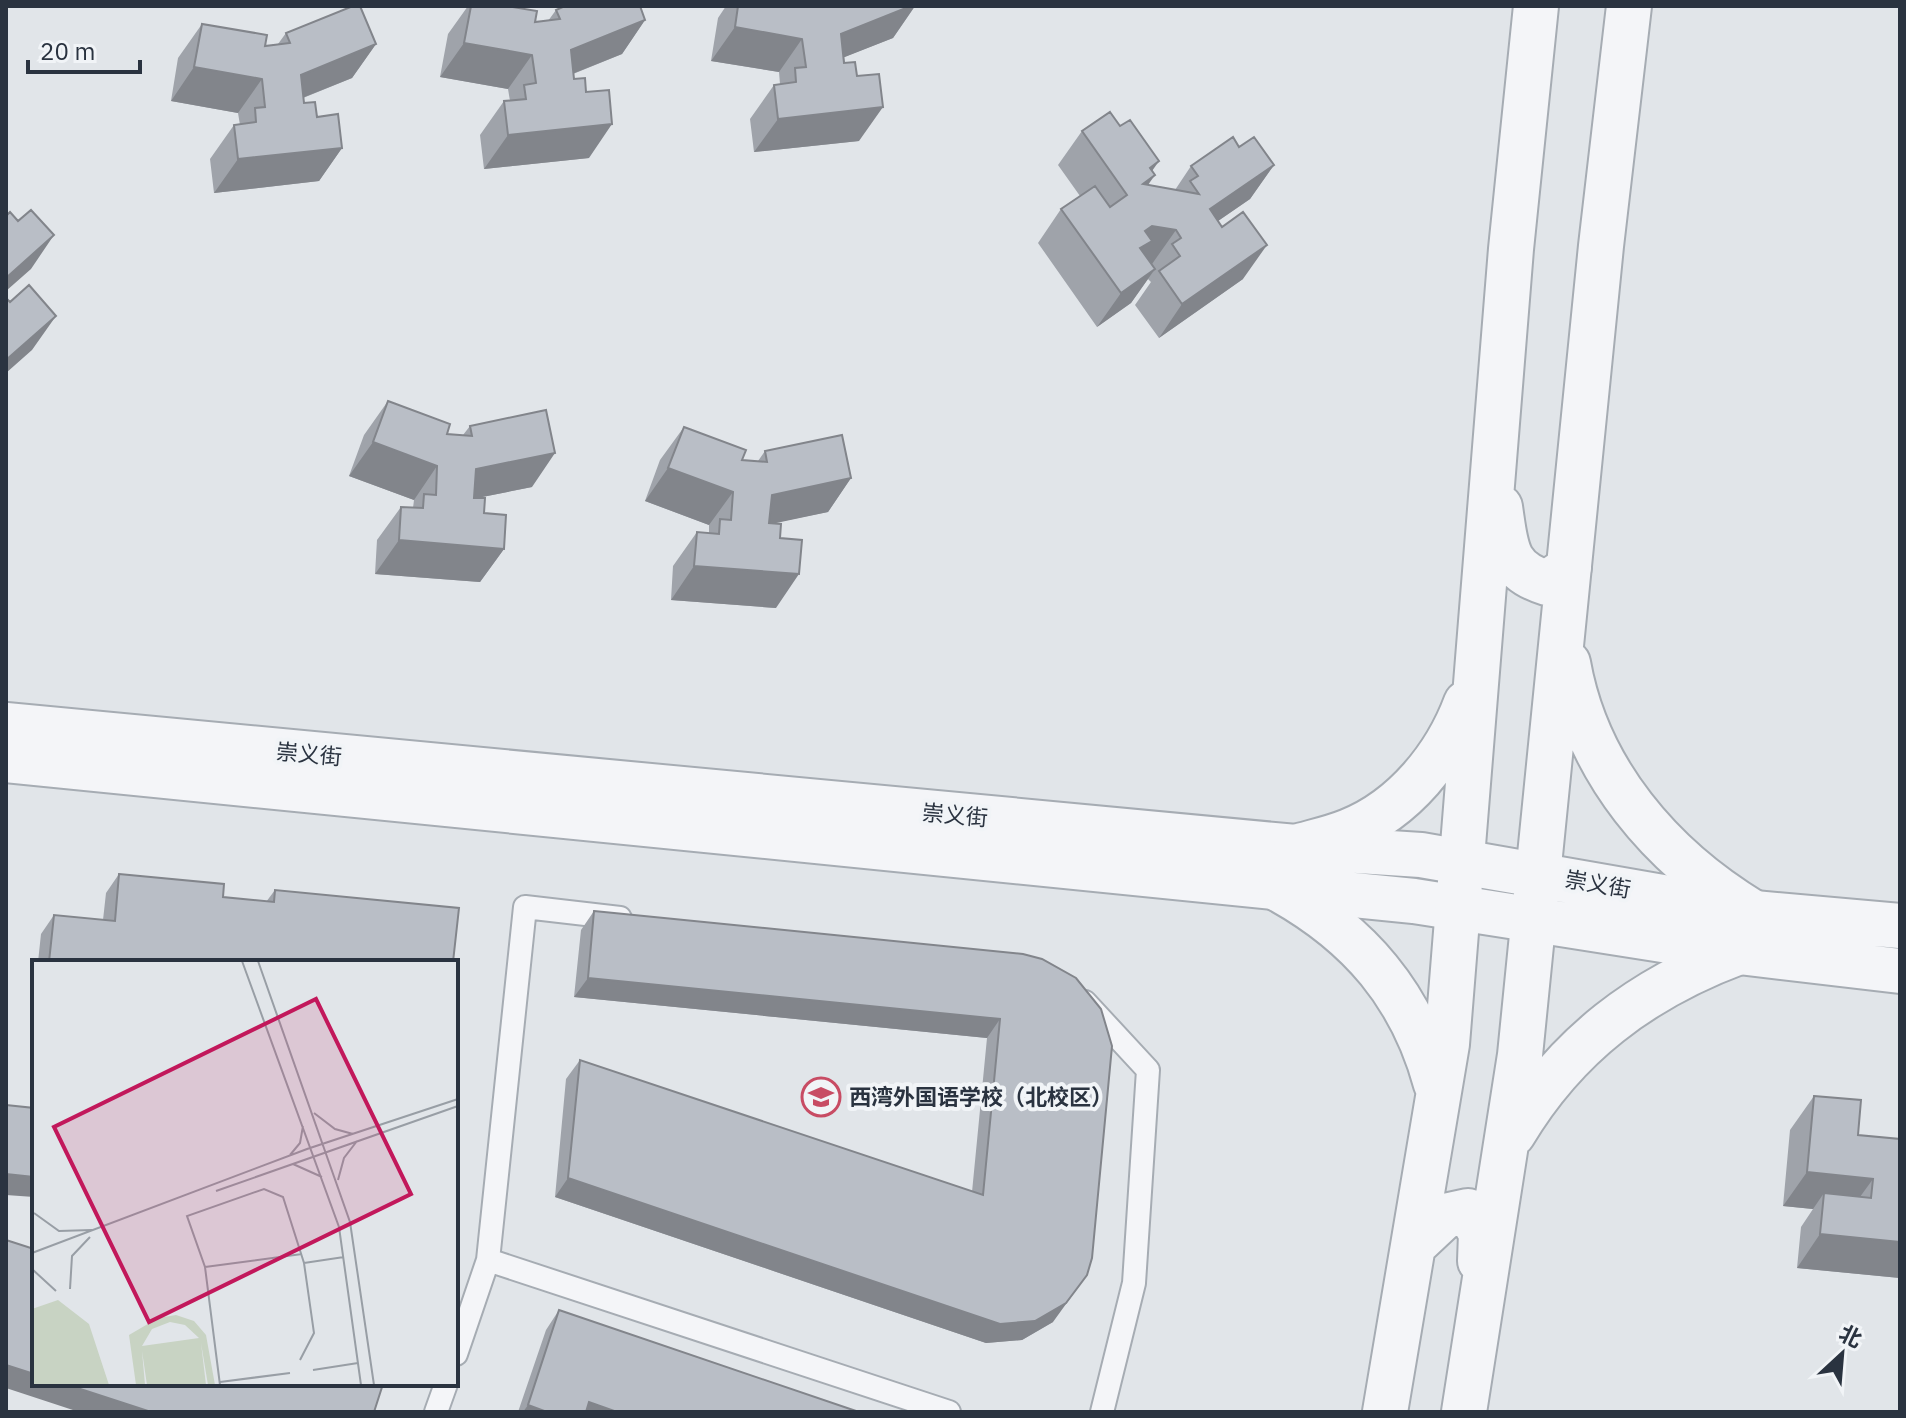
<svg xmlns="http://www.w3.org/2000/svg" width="1906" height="1418" font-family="'IBM Plex Sans','Noto Sans SC',sans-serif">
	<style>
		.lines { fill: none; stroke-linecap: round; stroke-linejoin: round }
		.service-casing { stroke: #a6acb3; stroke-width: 26 }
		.minor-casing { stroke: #a6acb3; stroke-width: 48 }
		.tertiary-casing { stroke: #a6acb3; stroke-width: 48 }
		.service { stroke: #f4f5f8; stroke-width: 22 }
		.minor { stroke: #f4f5f8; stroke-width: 44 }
		.tertiary { stroke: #f4f5f8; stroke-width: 44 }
		.wall { fill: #9fa3aa }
		.shaded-wall { fill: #82858b }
		.building { fill: #b9bec6; stroke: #82858b; stroke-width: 2 }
		.labels { text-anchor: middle; stroke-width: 8; stroke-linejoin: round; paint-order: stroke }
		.street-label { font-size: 22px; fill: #2a3340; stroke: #f1f4f7 }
		.poi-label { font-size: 22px; font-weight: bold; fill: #2a3340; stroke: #f1f4f7; text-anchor: start }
		.inset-road { fill: none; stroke: #989ea5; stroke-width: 2 }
		.view { fill: #c2185b; fill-opacity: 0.15; stroke: #c2185b; stroke-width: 4 }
		.inset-edge { fill: none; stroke: #2a3340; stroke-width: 4 }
	</style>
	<rect width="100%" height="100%" fill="#e1e5e9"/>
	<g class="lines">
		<!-- service casing -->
		<g class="service-casing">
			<path id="service" d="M1085,1002l63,68 -14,213 -32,129
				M488,1260l461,152
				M456,1354l32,-94 37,-353 95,11
				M436,1412l10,-28"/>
		</g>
		<!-- minor casing -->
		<g class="minor-casing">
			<path id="minor" d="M6,725l1290,122 125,8 333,58 146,13
				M6,760l1408,141 325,51 161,19"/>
		</g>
		<!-- tertiary casing -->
		<g class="tertiary-casing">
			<path id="tertiary" d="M1500,507c6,40 5,63 47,76l22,-15
				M1568,663c19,108 93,194 186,250
				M1296,847c17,-5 36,-9 53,-16 55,-22 97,-74 117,-128
				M1280,890c79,44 132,105 156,194
				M1513,1134c53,-89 129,-146 226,-182
				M1413,1246l32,-30 23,-5 13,22 -1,28
				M1385,1412l62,-368 64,-795 25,-243
				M1464,1412l56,-357 81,-809 28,-240"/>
		</g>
		<!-- service -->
		<use href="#service" class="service"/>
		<!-- minor -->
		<use href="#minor" class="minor"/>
		<!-- tertiary -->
		<use href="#tertiary" class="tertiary"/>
	</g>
	<!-- wall -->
	<path class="wall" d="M468,6h38l29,16 13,-1 8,-11 89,10 -23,34 -49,20 16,84 -105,11 -4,-34 24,-34h6l-2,-12 -68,-12 8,-43z
		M726,6h189l-22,32 -49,19 15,84 -105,11 -4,-33 24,-34 6,-1 -1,-12 -68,-11 7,-43z
		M202,24l63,22 13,-2 8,-11 90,11 -24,34 -49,20 1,5 38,45 -23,33 -105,12 -4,-34 24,-34h6l-2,-12 -67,-12 7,-43z
		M1082,131l70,40 -4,14 27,5 16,-24 48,-19 35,18 -24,34 -32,22 25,58 -84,59 -24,-33 16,-23 -3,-3 -17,24 -34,24 -59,-84 23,-34 19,-13 -22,-31z
		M388,401l59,33 16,1 7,-9 62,61 -55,11 27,51 -24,33 -105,-8 2,-34 24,-33 12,1 1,-8 -65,-24 15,-41z
		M684,427l58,33 16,1 7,-10 86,27 -23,34 -55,11 3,85 -105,-8 2,-34 24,-34 12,1v-8l-64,-24 15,-41z
		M119,874l104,23 43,5 9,-12 178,72h-415l3,-28 13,-19 49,5 3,-27z
		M594,911l429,43 30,368 -31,18 -36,3 -431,-146 11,-118 14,-19 392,132 15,-154 -413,-41 7,-67z
		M1814,1096l44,39 41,4 1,-1v140l-103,-10 4,-41 12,-18 -30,-3 7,-76z
		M559,1310l300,102h-341l28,-82z"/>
	<!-- shaded-wall -->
	<path class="shaded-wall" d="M911,6h4l-22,32 -76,30 24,-34z
		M645,20l-23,34 -75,30 24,-34z
		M735,27l67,12 -23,33 -68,-11z
		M464,43l68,12 -24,34 -68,-12z
		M376,44l-24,34 -75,30 24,-33z
		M194,67l68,12 -24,34 -67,-12z
		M883,107l-24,34 -105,11 24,-33z
		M612,124l-23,34 -105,11 24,-34z
		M342,148l-23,33 -105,12 24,-34z
		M1159,161l-16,23 12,-9 -24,34 19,-41z
		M1274,165l-24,34 -64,44 24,-34z
		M1152,226l24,4 -24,34 -15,-2 8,-31z
		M54,235l-23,34 -25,22v-13z
		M1267,245l-24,34 -84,59 23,-34z
		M1155,269l-24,34 -34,24 24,-34z
		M56,316l-24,34 -26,23v-13z
		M373,442l64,24 -23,34 -65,-24z
		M555,453l-23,34 -80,16 24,-34z
		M668,468l65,24 -24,33 -64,-24z
		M851,478l-23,34 -80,17 24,-34z
		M399,540l105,9 -24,33 -105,-8z
		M694,566l105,8 -23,34 -105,-8z
		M588,978l412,41 -13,19 -413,-41z
		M1807,1172l66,7 -24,33 -25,-19 -11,16 -30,-3z
		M7,1174l27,3v20l-28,-2v-19z
		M568,1178l519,97 -34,47 -31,18 -36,3 -431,-146z
		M1820,1234l80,8v36l-103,-10z
		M6,1365l28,9v10h31l86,28h-72l-73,-24z
		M589,1402l28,10h-35z
		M528,1405l19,7h-24z"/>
	<!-- building -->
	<path class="building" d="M353,6h7l16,38 -75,31 3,28 11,-1 2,15 21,-3 4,34 -104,11 -4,-34 22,-3 -1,-14 10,-1 -3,-28 -68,-12 8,-43 65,11 -2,11 25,-3 -4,-10z
		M471,6h35l31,5 -2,11 25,-3 -4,-9 9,-4h75l5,14 -74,30 3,29 11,-1 1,14 23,-2 3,34 -104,11 -4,-34 22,-2 -2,-14 12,-2 -4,-28 -68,-12z
		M738,6h173l-70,28 3,29 11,-1 2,14 22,-2 4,33 -105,12 -4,-34 22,-3 -1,-14 11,-1 -4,-28 -67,-12z
		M1110,112l10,14 10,-6 29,41 -9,7 5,7 -12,9 56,10 -9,-13 8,-5 -7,-10 42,-29 6,10 15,-10 20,28 -64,44 12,18 21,-15 24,33 -85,59 -23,-33 21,-15 -8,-12 9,-6 -5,-8 -24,-4 -7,5 7,10 -12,7 15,21 -34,24 -60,-84 34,-23 15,21 17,-12 -45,-64z
		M31,210l23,25 -48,43v-62l4,-4 8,9z
		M29,285l27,31 -50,44v-62l4,4z
		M388,401l62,23 -3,10 25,2 -2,-10 76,-16 9,43 -79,16 -2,29h11l-1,15 22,2 -2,34 -105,-9 2,-33 22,1 1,-14 12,1 1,-29 -64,-24z
		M684,427l62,23 -4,10 25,2 -2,-11 77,-16 9,43 -79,17 -3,28 12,1 -1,14 22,2 -3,34 -105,-8 3,-34 22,2 1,-15 11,1 2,-28 -65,-24z
		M119,874l105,10 -1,13 51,5 1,-12 184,18 -6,54h-404l5,-47 61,6z
		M594,911l429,43 19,5 34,19 25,31 11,37 -20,212 -5,17 -21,28 -31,18 -35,3 -432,-146 12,-118 403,135 17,-176 -412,-41z
		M1814,1096l47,4 -3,35 42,4v103l-80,-8 4,-41 47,5 2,-19 -66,-7z
		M6,1105l28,3v69l-27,-3 -1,13z
		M6,1240l28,9v125l-28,-9z
		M559,1310l300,102h-242l-28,-10 -3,10h-39l-19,-7z
		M65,1384h318l-9,28h-223z"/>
	<!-- icons -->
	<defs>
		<g id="school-ring" transform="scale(2)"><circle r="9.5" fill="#f1f4f7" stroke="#c84c64" stroke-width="1.5"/><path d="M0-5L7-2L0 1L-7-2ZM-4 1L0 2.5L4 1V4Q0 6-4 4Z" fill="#c84c64"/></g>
	</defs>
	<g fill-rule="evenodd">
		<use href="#school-ring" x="821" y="1097"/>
	</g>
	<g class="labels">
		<!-- street labels -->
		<g class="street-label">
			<text transform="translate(309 754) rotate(5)" y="8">崇义街</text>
			<text transform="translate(955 815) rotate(5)" y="8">崇义街</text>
			<text transform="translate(1598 884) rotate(10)" y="8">崇义街</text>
		</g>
		<!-- poi labels -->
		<g class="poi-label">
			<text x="849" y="1105">西湾外国语学校（北校区）</text>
		</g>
	</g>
	<!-- overview -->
	<g transform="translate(32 960)">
		<rect width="426" height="426" fill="#e1e5e9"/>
		<path d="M26,340l31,24 20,61h-77v-76zM144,355l18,6 12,14 9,50h-7l-7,-42 5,42h-59l-5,-34 3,34h-9l-7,-50 29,-17zM138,362l15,3 14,13 -57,8 10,-17z" fill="#c8d3c3" fill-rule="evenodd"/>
		<path class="inset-road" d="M210,1l97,266 22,158M226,1l92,261 24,163M282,153l21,16 18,5M258,195l10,-12 3,-17M261,204l29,13M306,220l6,-22 13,-17M184,231l242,-85M2,253l25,18 33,-1M0,293l275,-104 151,-50M272,303l40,-6M173,307l97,-13M0,309l24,22M38,329l2,-33 18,-19M281,410l45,-7M188,422l70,-9M188,425l-15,-118 -18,-51 77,-27 19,8 21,66 10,70 -14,27"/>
		<path class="view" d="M284,39l95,195 -262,128 -95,-195z"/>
		<rect width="426" height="426" class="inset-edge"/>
	</g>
	<!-- border -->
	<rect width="1906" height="1418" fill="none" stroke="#2a3340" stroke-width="16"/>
	<!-- north arrow -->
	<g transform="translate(1842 1354) rotate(26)" stroke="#f1f4f7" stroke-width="6" paint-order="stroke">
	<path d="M0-6L14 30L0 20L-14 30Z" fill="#2a3340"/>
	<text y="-12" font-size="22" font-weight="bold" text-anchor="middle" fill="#2a3340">北</text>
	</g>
	<!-- scale -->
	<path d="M28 60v12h112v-12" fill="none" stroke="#2a3340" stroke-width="4"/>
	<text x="40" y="60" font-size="24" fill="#2a3340" stroke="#f1f4f7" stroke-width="6" paint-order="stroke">20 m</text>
</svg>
